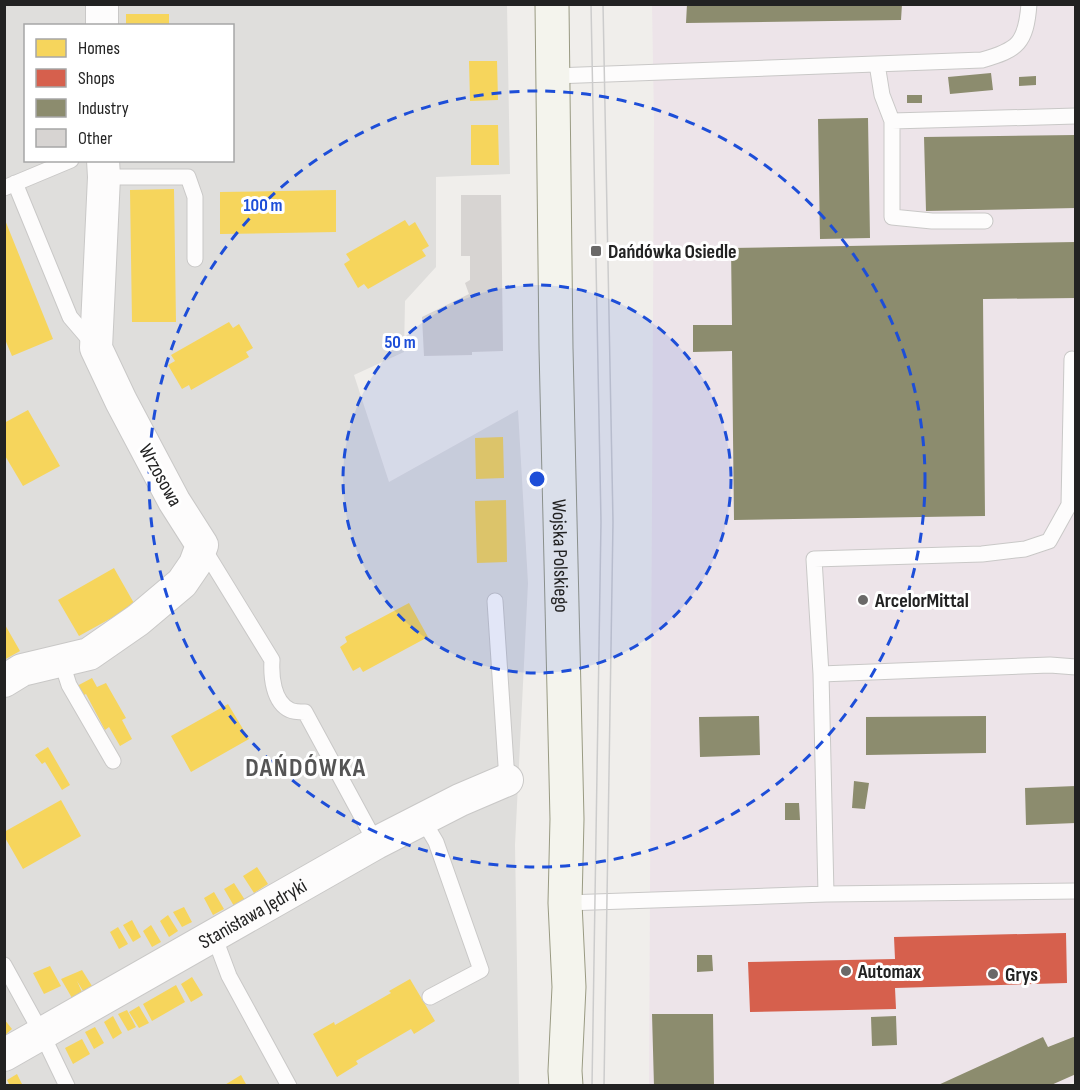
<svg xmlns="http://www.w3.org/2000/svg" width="1080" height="1090" font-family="'Sofia Sans Condensed',sans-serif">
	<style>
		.residential { fill: #dfdedc; fill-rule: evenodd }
		.industrial { fill: #ede4e9 }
		.homes { fill: #f6d55c }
		.shops { fill: #d6604d }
		.industry { fill: #8c8c6e }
		.building { fill: #d7d4d2 }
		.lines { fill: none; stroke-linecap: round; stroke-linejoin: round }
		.lane-casing { stroke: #c9c8c7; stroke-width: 17 }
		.street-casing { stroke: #c9c8c7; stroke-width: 34 }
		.secondary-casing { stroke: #999a82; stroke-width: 35 }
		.lane { stroke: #fdfcfc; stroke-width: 15 }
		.street { stroke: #fdfcfc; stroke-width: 32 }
		.secondary { stroke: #f4f4ed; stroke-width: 33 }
		.tram { stroke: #ccc; stroke-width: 1.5 }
		.ring { fill: none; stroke: #1d4ed8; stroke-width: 3; stroke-dasharray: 10 8 }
		.poi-dot { fill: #6a6968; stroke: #fff; stroke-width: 2 }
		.labels { text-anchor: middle; stroke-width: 6; stroke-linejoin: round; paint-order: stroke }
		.poi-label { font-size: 20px; font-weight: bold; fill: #222; stroke: #fff; text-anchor: start }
		.street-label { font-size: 20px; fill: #222; stroke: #fff }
		.district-label { font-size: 26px; font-weight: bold; letter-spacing: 1.5px; fill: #555; stroke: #fff }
		.centre { fill: #1d4ed8; stroke: #fff; stroke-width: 3 }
		.ring-label { font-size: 18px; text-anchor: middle; font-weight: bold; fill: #1d4ed8; stroke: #fff; stroke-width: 6; stroke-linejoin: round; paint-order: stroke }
	</style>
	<rect width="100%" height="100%" fill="#f0eeeb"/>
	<!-- residential -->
	<path class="residential" d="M5,5h502l3,169 -74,3v90l-31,34 -1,51 -50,23 35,107 129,-72 10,173 -13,262 4,240 -514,1zM26,26h206v134h-206z"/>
	<!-- industrial -->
	<path class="industrial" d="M652,5h423v1076l-10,5h-416l5,-967z"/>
	<!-- homes -->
	<path class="homes" d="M126,14h43v12h-43z
		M469,61h28l1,39 -28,1z
		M471,125h27l1,40h-28z
		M174,189l2,133h-44l-2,-132z
		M336,190v42l-116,2v-42z
		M5,220l48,119 -41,17 -8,-19z
		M405,220l4,6 6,-4 14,24 -7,4 4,6 -58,33 -4,-5 -6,4 -14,-24 6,-4 -4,-6z
		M229,322l4,6 6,-4 14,24 -7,4 3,5 -58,33 -2,-5 -7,4 -14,-24 7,-4 -4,-6z
		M28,410l32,56 -37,20 -19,-32v-31z
		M503,437l1,41 -28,1 -1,-41z
		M506,500l1,62 -30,1 -2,-62z
		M114,568l21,37 -56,31 -21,-36z
		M409,603l19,34 -65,35 -3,-5 -7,4 -13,-24 7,-5 -2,-5z
		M4,623l16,28 -16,9z
		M92,678l5,9 9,-4 20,35 -4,2 10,19 -12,7 -11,-19 -4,3 -19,-36 -6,3 -5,-10z
		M228,704l21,35 -58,33 -20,-36z
		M48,747l22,38 -8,5 -17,-28 -3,2 -7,-9z
		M61,800l20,36 -58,33 -19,-33v-4z
		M257,867l11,17 -14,9 -11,-17z
		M234,883l11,17 -11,6 -10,-17z
		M214,892l10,17 -11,6 -9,-17z
		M184,907l8,15 -10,5 -9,-15z
		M168,915l10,16 -9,6 -9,-16z
		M132,920l9,17 -8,5 -10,-17z
		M151,925l10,17 -9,5 -9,-16z
		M118,927l10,17 -9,5 -9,-17z
		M50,966l11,20 -17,8 -11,-21z
		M82,970l10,16 -9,5 -6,-10 5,11 -10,6 -11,-19z
		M192,977l11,18 -12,7 -10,-18z
		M410,979l25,42 -21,13 -3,-5 -55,32 2,3 -21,13 -24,-43 21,-12 1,3 56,-32 -2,-2z
		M176,985l9,17 -33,19 -9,-17z
		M139,1006l10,17 -10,5 -10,-16z
		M127,1010l9,17 -8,4 -10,-17z
		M113,1016l9,17 -9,6 -9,-17z
		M4,1019l8,10 -8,7z
		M95,1027l9,16 -10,6 -9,-17z
		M82,1039l8,15 -17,10 -8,-16z
		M17,1074l6,12h-13l-3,-6z
		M241,1075l6,11h-24z"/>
	<!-- shops -->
	<path class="shops" d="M1066,933l1,50 -172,5 1,21 -146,3 -2,-50 147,-3 -1,-22z"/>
	<!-- industry -->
	<path class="industry" d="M687,4h215l-1,16 -215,3z
		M991,73l2,17 -43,4 -2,-17z
		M1036,76v9l-17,1v-9z
		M907,95h15v8h-15z
		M868,118l2,120 -50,1 -2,-120z
		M1076,135v73l-150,3 -2,-74z
		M1076,242v56l-93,1 2,217 -251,4 -2,-169 -39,1v-27h39l-1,-77z
		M759,716l1,39 -60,2 -1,-40z
		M986,716v37l-120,2v-38z
		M854,781l15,2 -4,26 -13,-1z
		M1076,786v37l-50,2 -1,-37z
		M785,803h14l1,17h-15z
		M697,955h15l1,16 -16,1z
		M652,1014h61l1,72h-60z
		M896,1016l1,29 -25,1 -1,-29z
		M1076,1036v38l-27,12h-113l107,-49 5,10z"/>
	<!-- building -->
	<path class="building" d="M461,195h40l2,156 -31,1v3l-48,1 -2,-39 47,-23 -4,-11 5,-3v-24h-9z"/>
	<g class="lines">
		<!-- lane casing -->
		<g class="lane-casing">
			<path id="lane" d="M877,64l5,31 10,26v96l40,4h53
				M554,76l428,-16c36,-10 44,-17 47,-56
				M892,121l184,-5
				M104,177h84l7,20v62
				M15,183l55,134 24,28
				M4,188l67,-28
				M202,546l70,114c-1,16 1,42 18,50 4,2 11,2 15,2l71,131
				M495,601l12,179
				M61,660l8,25 44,76
				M821,674l229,-9 26,2
				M423,820l13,22 45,128 -51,27
				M826,894l-5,-220 -7,-115 168,-5 43,-5 24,-8 20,-36 3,-146
				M565,903l261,-9 250,-3
				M214,936l15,40 60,110
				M4,965l38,69 25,52"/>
		</g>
		<!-- street casing -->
		<g class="street-casing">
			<g id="street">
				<path d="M102,4v22"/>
				<path d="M4,681l18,-11 67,-16 49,-34 44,-37 13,-19 7,-19 -28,-44 -53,-100 -25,-53 8,-171 -1,-17"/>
				<path id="s1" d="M4,1055l372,-212 84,-43 47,-20"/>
			</g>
		</g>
		<!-- secondary casing -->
		<g class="secondary-casing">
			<g id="secondary">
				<path id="s2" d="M552,4l4,344 11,471 -2,84 4,84 -4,84 1,15"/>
			</g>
		</g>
		<!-- lane -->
		<use href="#lane" class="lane"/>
		<!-- street -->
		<use href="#street" class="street"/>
		<!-- secondary -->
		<use href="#secondary" class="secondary"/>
		<!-- tram -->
		<path class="tram" d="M591,4l10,518 -9,564
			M603,4l10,518 -9,564"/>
	</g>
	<!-- distance rings -->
	<circle cx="537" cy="479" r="194" fill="#1d4ed8" fill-opacity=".12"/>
	<g class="ring">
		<circle cx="537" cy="479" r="194"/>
		<circle cx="537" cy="479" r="388"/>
	</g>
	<!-- markers -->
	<g class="poi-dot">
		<rect x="590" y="245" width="12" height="12" rx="3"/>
		<circle cx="863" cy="600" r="6"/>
		<circle cx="846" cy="971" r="6"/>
		<circle cx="993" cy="974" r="6"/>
	</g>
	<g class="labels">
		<!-- poi labels -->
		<g class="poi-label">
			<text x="608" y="258">Dańdówka Osiedle</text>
			<text x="875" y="607">ArcelorMittal</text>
			<text x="858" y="978">Automax</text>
			<text x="1005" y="981">Grys</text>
		</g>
		<!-- street labels -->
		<g class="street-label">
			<text transform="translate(161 475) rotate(61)" y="7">Wrzosowa</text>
			<text dy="7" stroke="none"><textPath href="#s2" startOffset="552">Wojska Polskiego</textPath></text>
			<text dy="7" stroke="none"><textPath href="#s1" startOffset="286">Stanisława Jędryki</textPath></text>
		</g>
		<!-- district labels -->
		<g class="district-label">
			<text x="306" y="776">DAŃDÓWKA</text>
		</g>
	</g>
	<circle cx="537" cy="479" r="9" class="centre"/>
	<g class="ring-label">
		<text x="263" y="211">100 m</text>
		<text x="400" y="348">50 m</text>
	</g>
	<!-- border -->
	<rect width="1080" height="1090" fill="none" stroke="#222222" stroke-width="12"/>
	<!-- legend -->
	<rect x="24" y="24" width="210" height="138" fill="#ffffff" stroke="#a7a7a7" stroke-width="1.5"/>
	<rect x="36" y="39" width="30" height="18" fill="#f6d55c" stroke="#a7a7a7" stroke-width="1.5"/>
	<text x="78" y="54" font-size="18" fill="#222222">Homes</text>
	<rect x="36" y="69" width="30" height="18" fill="#d6604d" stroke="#a7a7a7" stroke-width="1.5"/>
	<text x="78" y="84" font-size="18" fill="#222222">Shops</text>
	<rect x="36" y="99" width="30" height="18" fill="#8c8c6e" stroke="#a7a7a7" stroke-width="1.5"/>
	<text x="78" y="114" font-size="18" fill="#222222">Industry</text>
	<rect x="36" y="129" width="30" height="18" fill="#d7d4d2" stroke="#a7a7a7" stroke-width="1.5"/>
	<text x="78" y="144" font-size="18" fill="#222222">Other</text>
</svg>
